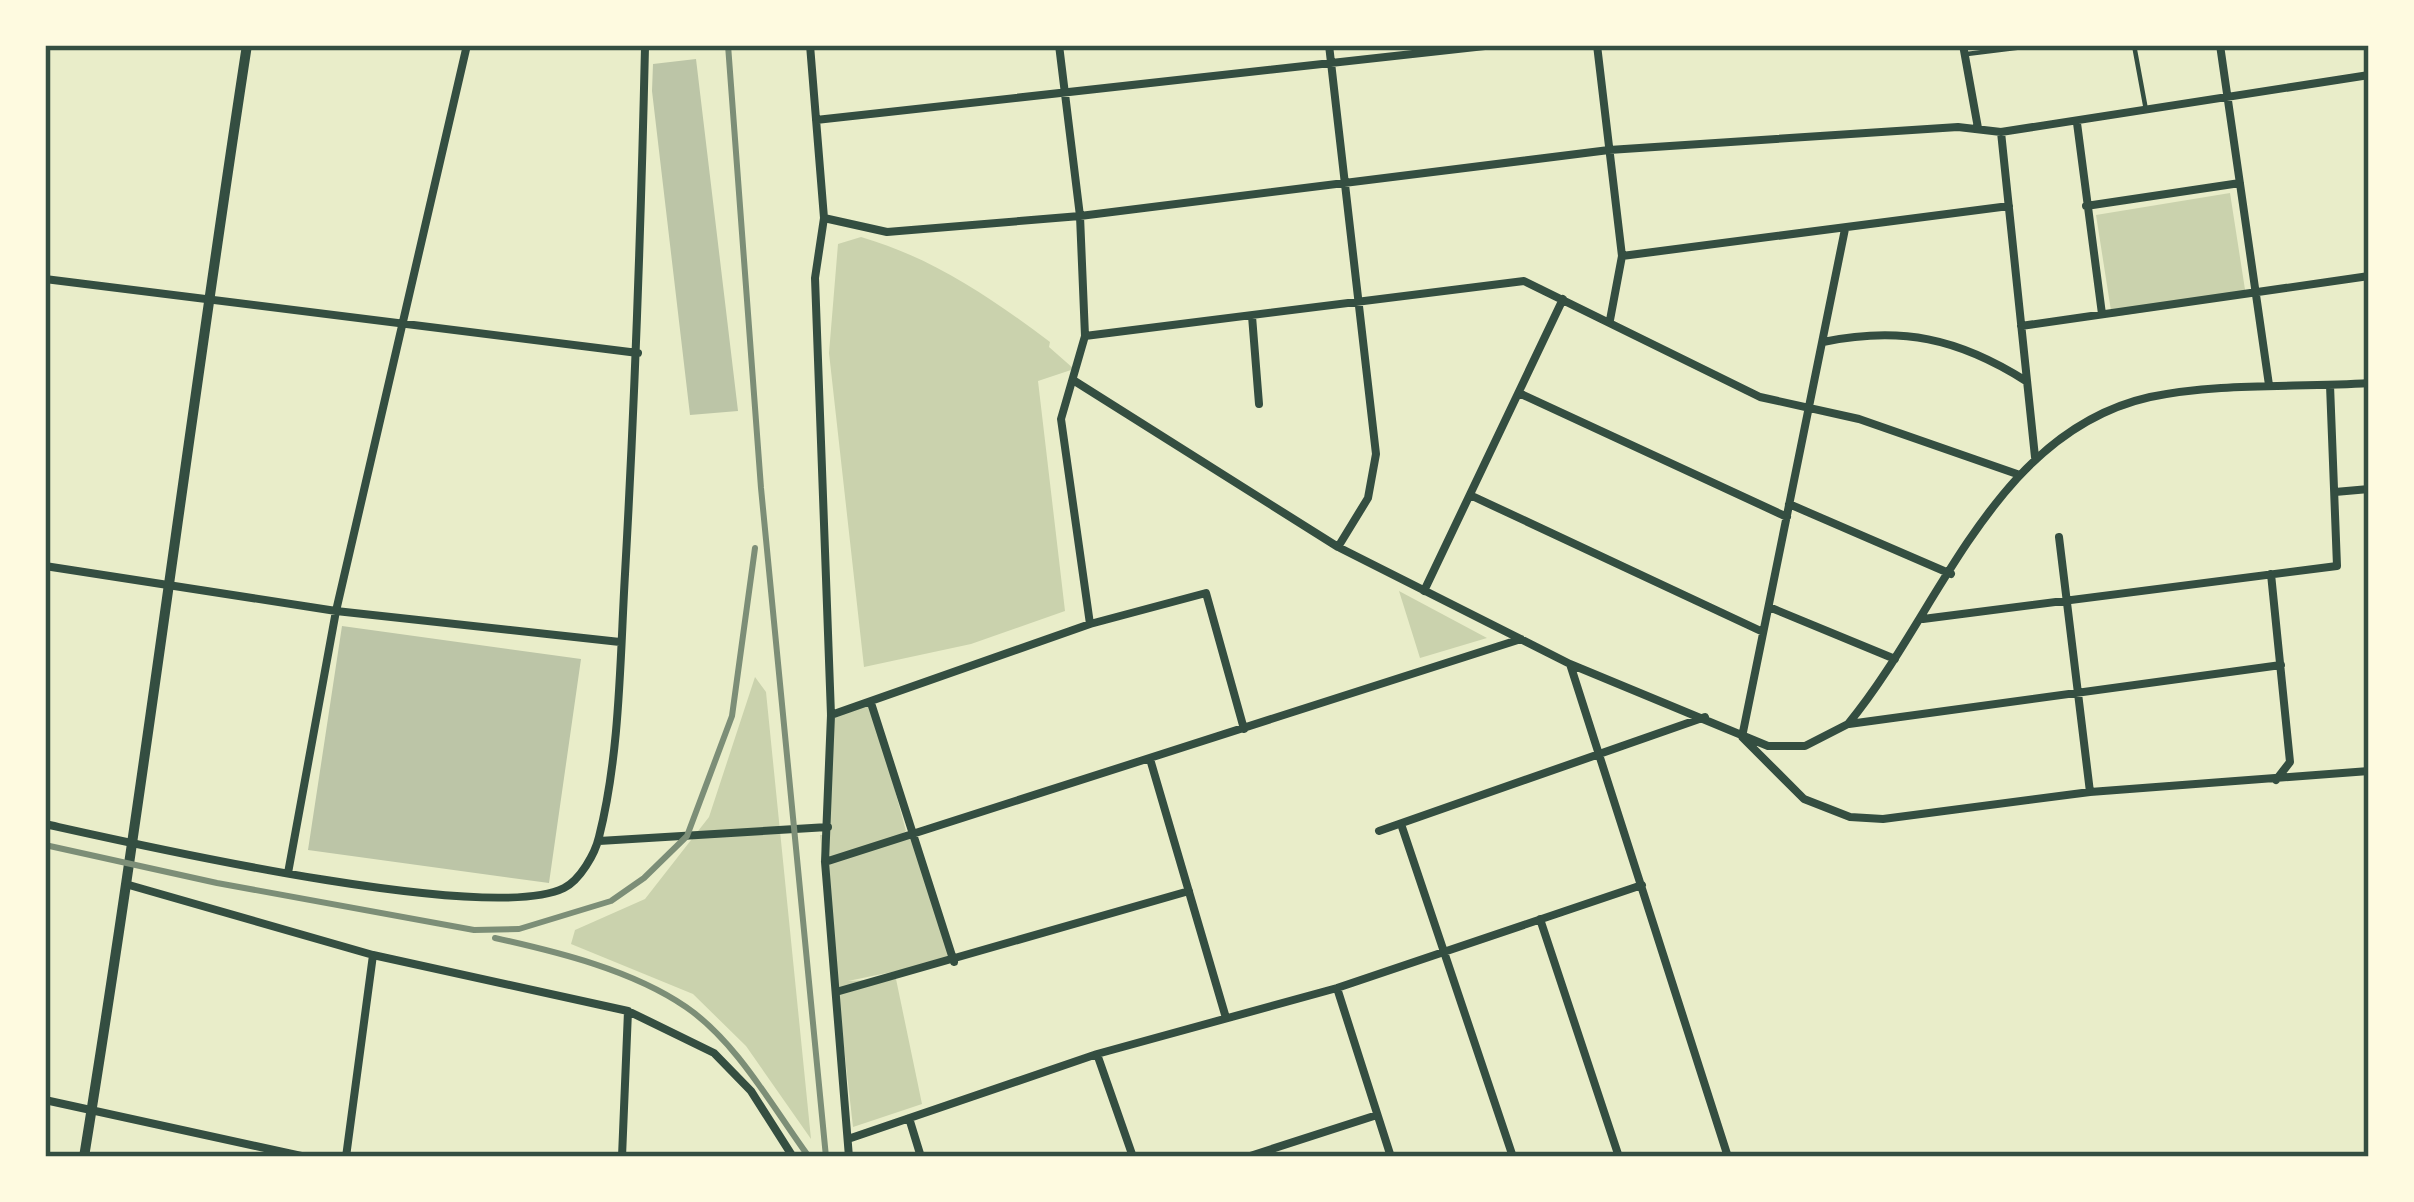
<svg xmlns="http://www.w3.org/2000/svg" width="2414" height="1202" font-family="Helvetica,sans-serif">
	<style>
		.green { fill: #cad2ad }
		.building { fill: #bcc5a7 }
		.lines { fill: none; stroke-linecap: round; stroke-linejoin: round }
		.service { stroke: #344e41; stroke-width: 4.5 }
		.minor { stroke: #344e41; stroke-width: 8 }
		.tertiary { stroke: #344e41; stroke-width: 10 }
		.rail { stroke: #7c8e77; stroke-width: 6 }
		.neatline { fill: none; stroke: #344e41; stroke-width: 4.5 }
	</style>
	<rect width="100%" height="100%" fill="#e9edc9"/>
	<!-- green -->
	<path class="green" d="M2230,193l16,103 -134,21 -16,-102z
		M861,237c72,21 129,60 189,105l-1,5 25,22 -36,12 27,230 -94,33 -107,23 -35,-314 9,-109z
		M1399,591l88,47 -67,20z
		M755,677l11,15 45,447 -65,-93 -53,-52 -122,-50 4,-14 70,-31 64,-82z
		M871,703l35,128 -6,4h12l38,125 -102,21 48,-2 26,125 -69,23 -33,-292h6l6,-119z"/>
	<!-- building -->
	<path class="building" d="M696,59l42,352 -48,4 -38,-324 1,-27z
		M342,626l239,33 -32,224 -241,-33z"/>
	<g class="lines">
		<!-- service -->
		<path class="service" d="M2134,45l12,65
			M1967,54l72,-9"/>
		<!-- minor -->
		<path class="minor" d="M637,45h42
			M810,45l14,173 -9,60 16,437 -6,147 24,295
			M1059,45l21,171 5,120 -24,83 29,205
			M1329,45l47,409 -8,44 -30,49
			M1597,45l25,211 -12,64
			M1963,45l15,83
			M2220,45l49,340
			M816,120l678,-75
			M2077,123l25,191
			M2001,132l34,325
			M2086,206l154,-23
			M824,218l63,14 193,-16 529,-66 349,-23 43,5 368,-57
			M1845,229l-103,508 62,62 46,18 33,2 207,-27 279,-21
			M1622,256l387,-50
			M45,279l593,74
			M1252,316l7,88
			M2021,326l348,-50
			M1085,336l439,-55 236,116 99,22 158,55
			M1823,342c78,-16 135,-4 203,39
			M1073,380l265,167 232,117 198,82h37l43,-22c92,-111 145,-292 302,-327 71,-15 147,-9 219,-14
			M1519,393l268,124
			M2335,492l34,-3
			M1470,495l293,137
			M1789,504l162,70
			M2059,537l31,255
			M45,566l291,45 284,31
			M2271,574l19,188 -14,18
			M1424,591l139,-292
			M1769,607l126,52
			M1923,619l414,-53 -7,-181
			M1570,664l158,493
			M871,703l83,259
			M831,715l259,-91 116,-31 38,136
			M1849,724l432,-59
			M1150,759l76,259
			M45,824c95,21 444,101 519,64 16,-8 31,-34 35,-51 21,-83 21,-177 26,-263 10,-176 16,-351 20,-527
			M1401,824l112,333
			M1379,831l326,-114
			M599,841l229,-14
			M825,862l696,-223
			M288,873l48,-262 131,-566
			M129,885l244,70 255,56 86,42 37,38 42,66
			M1540,919l79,238
			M1337,988l54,169
			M836,992l353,-101
			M1097,1054l36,103
			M45,1100l261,57
			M909,1118l12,39
			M848,1139l249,-85 240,-66 305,-103
			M346,1157l27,-202
			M622,1157l6,-146
			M1247,1157l130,-42"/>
		<!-- tertiary -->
		<path class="tertiary" d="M84,1157c60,-370 106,-742 163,-1112"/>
		<!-- rail -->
		<path class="rail" d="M728,45l33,443 65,669
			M45,845l172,38 257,47 45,-1 92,-28 33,-23 43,-42 45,-120 23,-168
			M495,938c63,14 137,32 191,69 51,35 87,101 123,150"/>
	</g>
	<!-- border -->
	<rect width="2414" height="1202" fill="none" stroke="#fefae0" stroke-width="96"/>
	<rect x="48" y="48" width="2318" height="1106" class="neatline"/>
</svg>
